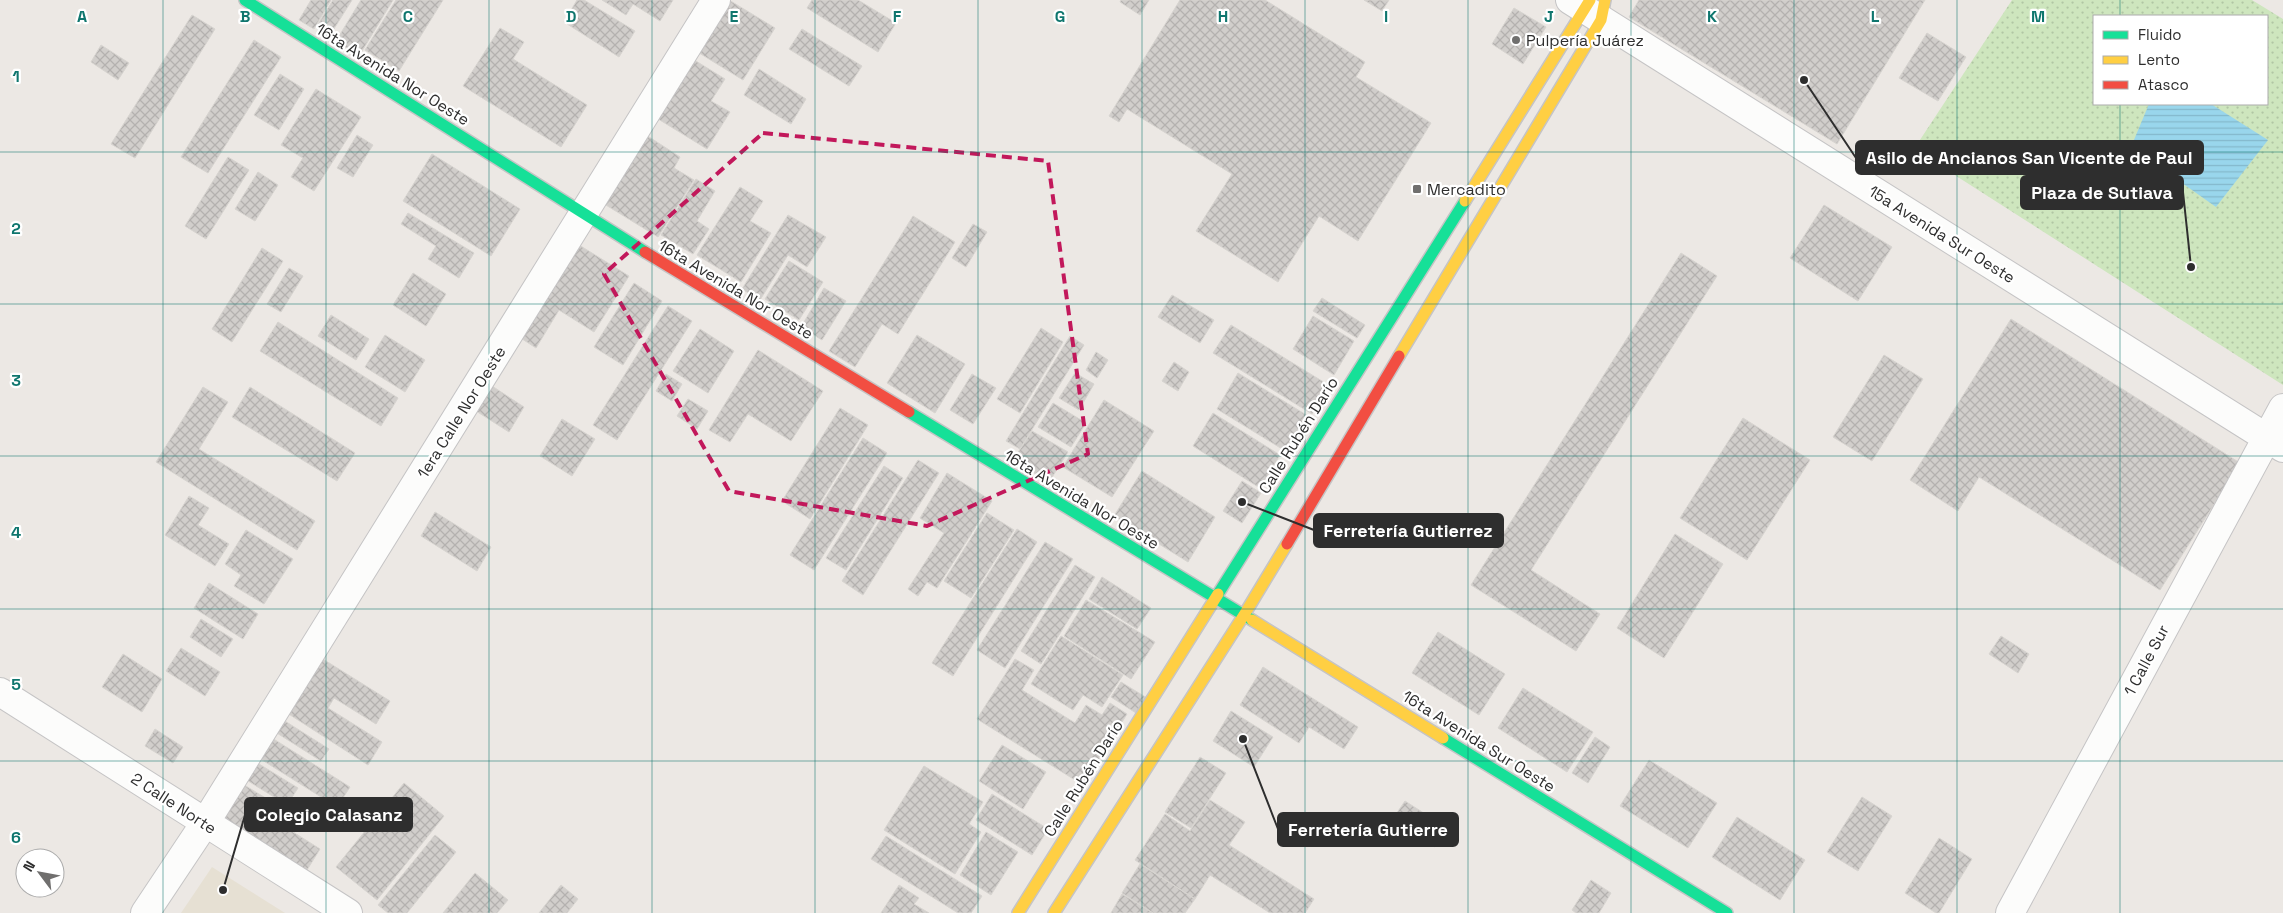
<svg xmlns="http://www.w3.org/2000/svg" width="2283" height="913" font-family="'Space Grotesk',sans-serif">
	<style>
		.education { fill: #e6e0d3 }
		.green { fill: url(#green-dots); fill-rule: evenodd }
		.water { fill: url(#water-rules) }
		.building { fill: url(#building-cross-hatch); stroke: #d7d4d0 }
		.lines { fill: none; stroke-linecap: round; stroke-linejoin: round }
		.street-casing { stroke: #c5c4c5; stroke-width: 30 }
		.fast-casing { stroke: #c5c4c5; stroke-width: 14 }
		.slow-casing { stroke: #c5c4c5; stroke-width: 14 }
		.jam-casing { stroke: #c5c4c5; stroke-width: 14 }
		.street { stroke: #fcfcfb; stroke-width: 28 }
		.fast { stroke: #16e098; stroke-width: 11 }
		.slow { stroke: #ffcf43; stroke-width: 11 }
		.jam { stroke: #f24e42; stroke-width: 11 }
		.marked { fill: none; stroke: #c2185b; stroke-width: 4; stroke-dasharray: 10 6; stroke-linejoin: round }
		.grid { fill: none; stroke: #0f766e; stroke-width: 1; stroke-opacity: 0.55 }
		.poi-dot { fill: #706f6e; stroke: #fff; stroke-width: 2 }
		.labels { text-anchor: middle; stroke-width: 4.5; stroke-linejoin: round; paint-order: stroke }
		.poi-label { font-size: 16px; fill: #2e2e2e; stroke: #fff; text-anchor: start }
		.street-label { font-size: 16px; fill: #2e2e2e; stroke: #fff }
		.grid-label { font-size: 16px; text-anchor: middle; font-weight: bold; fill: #0f766e; stroke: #fff; stroke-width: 4.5; stroke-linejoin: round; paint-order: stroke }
		.leader { fill: none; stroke: #2e2e2e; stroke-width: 2 }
		.callout-dot { fill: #2e2e2e; stroke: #fff; stroke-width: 2 }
		.callout { fill: #2e2e2e; stroke: #2e2e2e; stroke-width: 2 }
		.callout-label { font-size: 18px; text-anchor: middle; font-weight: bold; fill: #fff }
	</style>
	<defs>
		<pattern id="green-dots" width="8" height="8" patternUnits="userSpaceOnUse" patternTransform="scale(1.25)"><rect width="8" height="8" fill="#cee6be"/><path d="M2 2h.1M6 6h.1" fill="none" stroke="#b1c6a4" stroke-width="1.8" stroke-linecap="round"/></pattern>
		<pattern id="water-rules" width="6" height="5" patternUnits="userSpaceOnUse" patternTransform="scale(1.25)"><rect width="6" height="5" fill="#99d6ec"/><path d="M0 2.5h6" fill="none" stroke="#84b8cb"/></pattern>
		<pattern id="building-cross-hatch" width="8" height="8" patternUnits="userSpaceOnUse" patternTransform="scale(1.25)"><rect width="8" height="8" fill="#d1cecb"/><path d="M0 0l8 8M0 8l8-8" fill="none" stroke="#b4b1af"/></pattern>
	</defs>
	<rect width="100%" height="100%" fill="#ece8e4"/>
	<!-- education -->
	<path class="education" d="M212,867l73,46h-104z"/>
	<!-- green -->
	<path class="green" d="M2012,0h240l31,19v366l-369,-236zM2094,16h173v88h-173z"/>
	<!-- water -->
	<path class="water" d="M2149,104h62l57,36 -52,67 -85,-60z"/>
	<!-- building -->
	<path class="building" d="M311,0h20l-17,29 -15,-9z
		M333,0h19l-20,32 -14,-8z
		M361,0h32l-34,56 -23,-15z
		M396,0h47l-44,71 -34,-21z
		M577,0h7l51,31 -16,26 -55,-35z
		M602,0h71l-13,21 -27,-17 -7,11z
		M729,0l46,28 -32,52 -47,-29z
		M812,0h46l38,23 -18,29 -71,-44z
		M1121,0h28l-9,15 -20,-13z
		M1180,0h85l100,62 -9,15 75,46 -73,118 -39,-25 -41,66 -82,-51 36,-57 -105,-65 -8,13 -10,-6z
		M1364,0h25l-7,11z
		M1639,0h286l-88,144 -208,-127z
		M1514,8l32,19 -23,37 -31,-20z
		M192,15l23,14 -80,129 -24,-14z
		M500,28l24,14 -11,17 74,46 -26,42 -98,-61z
		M802,29l60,37 -13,20 -60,-37z
		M1927,33l39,24 -28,44 -39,-23z
		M254,40l27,17 -73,116 -27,-16z
		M101,45l28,18 -11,17 -27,-18z
		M691,58l34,21 -14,22 19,11 -23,37 -52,-32z
		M759,69l47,30 -15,25 -47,-29z
		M280,74l24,15 -25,41 -25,-15z
		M316,89l45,28 -47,74 -23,-14 12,-19 -22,-13z
		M643,133l37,24 -6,11 20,12 -36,57 -57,-35z
		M357,135l16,10 -20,32 -16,-9z
		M432,154l88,55 -29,47 -88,-55z
		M228,157l21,13 -43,69 -21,-13z
		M258,172l20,13 -23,36 -20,-12z
		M696,179l19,12 -18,30 12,8 -16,25 -32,-19z
		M740,187l23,14 -13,20 21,12 -30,49 -44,-27z
		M1824,205l68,42 -34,54 -68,-43z
		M408,213l66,40 -15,25 -31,-19 8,-13 -35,-22z
		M788,215l38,22 -19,30 -19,-12 -28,45 -18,-11z
		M913,216l42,26 -57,92 -16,-10 -27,43 -26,-16z
		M973,224l14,8 -21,35 -14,-9z
		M571,240l58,36 -35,56 -35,-22 -23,38 -23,-15z
		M262,248l21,13 -51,81 -20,-13z
		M1681,253l36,23 -186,294 69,44 -24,37 -105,-66z
		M789,261l34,21 -24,38 -34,-21z
		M289,268l14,8 -22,36 -14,-8z
		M413,273l33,21 -20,32 -33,-21z
		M634,283l28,18 -39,64 -29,-18z
		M824,288l22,13 -24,39 -21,-13z
		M1172,295l42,25 -14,23 -42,-26z
		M1322,298l43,27 -8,13 -44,-27z
		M668,306l24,15 -75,119 -24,-15z
		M331,315l38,24 -13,21 -38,-24z
		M1313,316l41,25 -20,34 -41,-26z
		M2011,319l229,144 -80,127 -181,-113 -21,34 -48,-31z
		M278,322l120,76 -17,28 -121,-75z
		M1231,325l99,61 -18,28 -99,-61z
		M1041,328l22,14 -43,71 -23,-14z
		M700,329l34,22 -26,42 -35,-22z
		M385,335l40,25 -20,32 -40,-25z
		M917,335l48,29 -30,49 -48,-30z
		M1070,336l14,9 -64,104 -14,-8z
		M758,350l65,41 -32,50 -43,-27 -18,28 -21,-12z
		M1096,352l12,8 -11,18 -11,-8z
		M1884,355l39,24 -51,82 -39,-24z
		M1174,362l15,10 -11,19 -16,-10z
		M1075,373l19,11 -15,26 -20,-12z
		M1238,373l70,43 -21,36 -70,-43z
		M666,374l16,10 -10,17 -16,-10z
		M972,374l24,14 -23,36 -23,-14z
		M492,386l32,21 -15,25 -33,-21z
		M203,387l25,15 -29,47 116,72 -18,29 -141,-88z
		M250,387l105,66 -18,28 -105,-64z
		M688,399l20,12 -11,18 -20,-13z
		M1104,400l50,31 -42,66 -49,-30z
		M1053,403l33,20 -15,24 -33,-20z
		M840,408l28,17 -58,94 -28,-18z
		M1213,413l67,42 -20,33 -67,-42z
		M1743,418l67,42 -63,100 -67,-42z
		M562,419l33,20 -23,37 -32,-20z
		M1032,431l36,21 -19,30 -36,-22z
		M863,438l24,15 -73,117 -24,-15z
		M918,460l21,13 -76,122 -21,-14z
		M884,466l19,12 -57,92 -20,-12z
		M1142,471l73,46 -27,45 -74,-46z
		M947,473l45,28 -55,87 -10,-6 -9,14 -10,-7 36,-56 -24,-15z
		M1242,481l19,12 -19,30 -19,-12z
		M189,496l20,12 -11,17 31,19 -14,22 -50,-31z
		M435,512l56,35 -14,24 -56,-35z
		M987,513l27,17 -43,68 -27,-17z
		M1017,529l20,13 -84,134 -21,-13z
		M246,530l47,29 -29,45 -30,-18 7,-11 -16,-11z
		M1675,534l48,30 -59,94 -47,-30z
		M1045,542l28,17 -68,109 -28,-18z
		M1075,565l20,12 -54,87 -20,-13z
		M1102,577l49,31 -14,21 -48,-30z
		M209,583l49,31 -15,25 -49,-31z
		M1086,600l69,42 -24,37 -67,-43z
		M201,619l32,20 -12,18 -31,-20z
		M1438,632l67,42 -26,41 -67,-42z
		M1061,636l62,39 -21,32 -19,-12 -10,15 -42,-26z
		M2001,636l28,18 -11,19 -29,-19z
		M181,648l39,24 -15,24 -39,-25z
		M123,654l39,25 -20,33 -40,-25z
		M318,656l72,45 -14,23 -42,-26 -6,10 54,34 -14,23 -84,-54z
		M1015,659l19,11 -12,20 53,33 11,-18 16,10 8,-12 17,11 -44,71 -106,-66z
		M1263,667l95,60 -14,22 -35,-22 -10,16 -59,-38z
		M1121,682l26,16 -11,15 -25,-16z
		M1523,688l70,44 -26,40 -69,-44z
		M1231,711l42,26 -19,30 -41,-26z
		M277,716l52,33 -8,12 -52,-33z
		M155,729l28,18 -10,16 -28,-17z
		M264,733l86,54 -13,20 -86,-54z
		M1595,737l15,10 -22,36 -16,-10z
		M1002,745l44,27 -23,37 -44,-28z
		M1200,757l26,16 -35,55 -26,-16z
		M251,759l47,29 -11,17 -47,-29z
		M1649,760l68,43 -29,45 -68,-42z
		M924,766l59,36 -14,22 12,8 -26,42 -71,-44z
		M241,783l41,25 -8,12 46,29 -13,21 -87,-54z
		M404,783l40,33 -67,84 -41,-33z
		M992,794l56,35 -16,26 -56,-35z
		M1862,797l30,19 -34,55 -31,-19z
		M1210,800l35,22 -16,23 85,54 -9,14h-35l-60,-38 -15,24 -60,-39 30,-46 25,17z
		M1405,801l42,27 -12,19 -43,-27z
		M1737,817l68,43 -25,40 -68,-43z
		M986,832l32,20 -27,43 -31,-20z
		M435,835l21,17 -49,61h-19l-10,-8z
		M886,836l96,60 -11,17h-13l-87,-54z
		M1939,838l33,21 -33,54h-3l-31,-20z
		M1140,864l55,35 -10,14h-32l-31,-20z
		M475,873l33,27 -11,13h-54z
		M1591,880l20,13 -12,20h-23l-4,-3z
		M561,885l17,14 -11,14h-28z
		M899,885l20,13 -5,6 15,9h-48z
		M1122,894l31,19h-42z"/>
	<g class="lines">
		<!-- street casing -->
		<g class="street-casing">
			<path id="street" d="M1570,0l713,448
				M0,692l348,221
				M145,913l60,-90 511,-823
				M2010,913l273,-505"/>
		</g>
		<!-- fast casing -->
		<g class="fast-casing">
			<path id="fast" d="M245,0l400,252
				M909,412l343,208
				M1218,594l247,-393
				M1443,738l284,175"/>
		</g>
		<!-- slow casing -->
		<g class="slow-casing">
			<path id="slow" d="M1465,201l125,-201
				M1399,356l202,-336 4,-20
				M1252,620l191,118
				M1018,913l200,-319
				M1054,913l190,-298 43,-71"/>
		</g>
		<!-- jam casing -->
		<g class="jam-casing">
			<path id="jam" d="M645,252l264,160
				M1287,544l112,-188"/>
		</g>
		<!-- street -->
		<use href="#street" class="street"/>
		<!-- fast -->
		<use href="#fast" class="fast"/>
		<!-- slow -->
		<use href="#slow" class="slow"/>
		<!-- jam -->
		<use href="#jam" class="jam"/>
	</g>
	<!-- marked area -->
	<path class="marked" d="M763,133l285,28 40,293 -161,72 -198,-35 -125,-217z"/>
	<!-- grid -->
	<path class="grid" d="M163,0v913M326,0v913M489,0v913M652,0v913M815,0v913M978,0v913M1142,0v913M1305,0v913M1468,0v913M1631,0v913M1794,0v913M1957,0v913M2120,0v16M2120,104v809M0,152h2283M0,304h2283M0,456h2283M0,609h2283M0,761h2283"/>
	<!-- markers -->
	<g class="poi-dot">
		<circle cx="1516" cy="40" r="5"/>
		<rect x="1412" y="184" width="10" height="10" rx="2.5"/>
	</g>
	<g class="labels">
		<!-- poi labels -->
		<g class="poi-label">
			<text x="1526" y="46">Pulpería Juárez</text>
			<text x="1427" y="195">Mercadito</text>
		</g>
		<!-- street labels -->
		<g class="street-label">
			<text transform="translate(393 74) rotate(32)" y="6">16ta Avenida Nor Oeste</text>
			<text transform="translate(1942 234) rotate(32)" y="6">15a Avenida Sur Oeste</text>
			<text transform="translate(736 289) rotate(31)" y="6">16ta Avenida Nor Oeste</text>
			<text transform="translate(461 412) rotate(-58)" y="6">1era Calle Nor Oeste</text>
			<text transform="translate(1298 435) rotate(-58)" y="6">Calle Rubén Darío</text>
			<text transform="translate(1082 499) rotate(31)" y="6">16ta Avenida Nor Oeste</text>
			<text transform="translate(2146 660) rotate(-62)" y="6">1 Calle Sur</text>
			<text transform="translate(1479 741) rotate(32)" y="6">16ta Avenida Sur Oeste</text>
			<text transform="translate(1083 778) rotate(-58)" y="6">Calle Rubén Darío</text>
			<text transform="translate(174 803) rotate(33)" y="6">2 Calle Norte</text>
		</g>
	</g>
	<g class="grid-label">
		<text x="82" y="22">A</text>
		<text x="245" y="22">B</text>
		<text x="408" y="22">C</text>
		<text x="571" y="22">D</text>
		<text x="734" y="22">E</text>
		<text x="897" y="22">F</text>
		<text x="1060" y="22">G</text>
		<text x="1223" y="22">H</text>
		<text x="1386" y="22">I</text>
		<text x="1549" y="22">J</text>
		<text x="1712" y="22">K</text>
		<text x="1875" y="22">L</text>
		<text x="2038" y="22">M</text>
		<text x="16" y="82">1</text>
		<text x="16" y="234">2</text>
		<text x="16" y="386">3</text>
		<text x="16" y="538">4</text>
		<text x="16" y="690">5</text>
		<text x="16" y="843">6</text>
	</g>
	<!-- callouts -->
	<path class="leader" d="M1804 80L1856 158M2191 267L2183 192M1242 502L1314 530M223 890L245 815M1243 739L1278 829"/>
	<g class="callout-dot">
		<circle cx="1804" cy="80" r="5"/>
		<circle cx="2191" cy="267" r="5"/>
		<circle cx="1242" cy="502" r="5"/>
		<circle cx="223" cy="890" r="5"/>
		<circle cx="1243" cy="739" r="5"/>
	</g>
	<g class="callout">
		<rect x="1856" y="141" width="347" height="33" rx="5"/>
		<rect x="2021" y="176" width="162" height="33" rx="5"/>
		<rect x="1314" y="514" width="189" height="33" rx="5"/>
		<rect x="245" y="798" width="167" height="33" rx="5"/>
		<rect x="1278" y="813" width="180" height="33" rx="5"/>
	</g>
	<g class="callout-label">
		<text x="2029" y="164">Asilo de Ancianos San Vicente de Paul</text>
		<text x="2102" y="199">Plaza de Sutiava</text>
		<text x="1408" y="537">Ferretería Gutierrez</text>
		<text x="329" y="821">Colegio Calasanz</text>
		<text x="1368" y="836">Ferretería Gutierre</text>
	</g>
	<!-- legend -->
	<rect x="2093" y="15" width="175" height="90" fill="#ffffff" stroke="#ababab"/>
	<rect x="2103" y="31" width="25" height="8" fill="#16e098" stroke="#ababab"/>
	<text x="2138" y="40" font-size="15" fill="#2e2e2e">Fluido</text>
	<rect x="2103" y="56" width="25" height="8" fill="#ffcf43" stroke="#ababab"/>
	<text x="2138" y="65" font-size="15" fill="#2e2e2e">Lento</text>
	<rect x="2103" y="81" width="25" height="8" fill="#f24e42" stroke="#ababab"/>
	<text x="2138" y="90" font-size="15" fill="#2e2e2e">Atasco</text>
	<!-- north arrow -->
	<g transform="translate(40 873) rotate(302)"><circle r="24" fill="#ffffff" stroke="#ababab"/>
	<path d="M0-4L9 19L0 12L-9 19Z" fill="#706f6e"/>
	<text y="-8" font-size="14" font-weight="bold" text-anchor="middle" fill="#2e2e2e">N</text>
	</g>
</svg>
